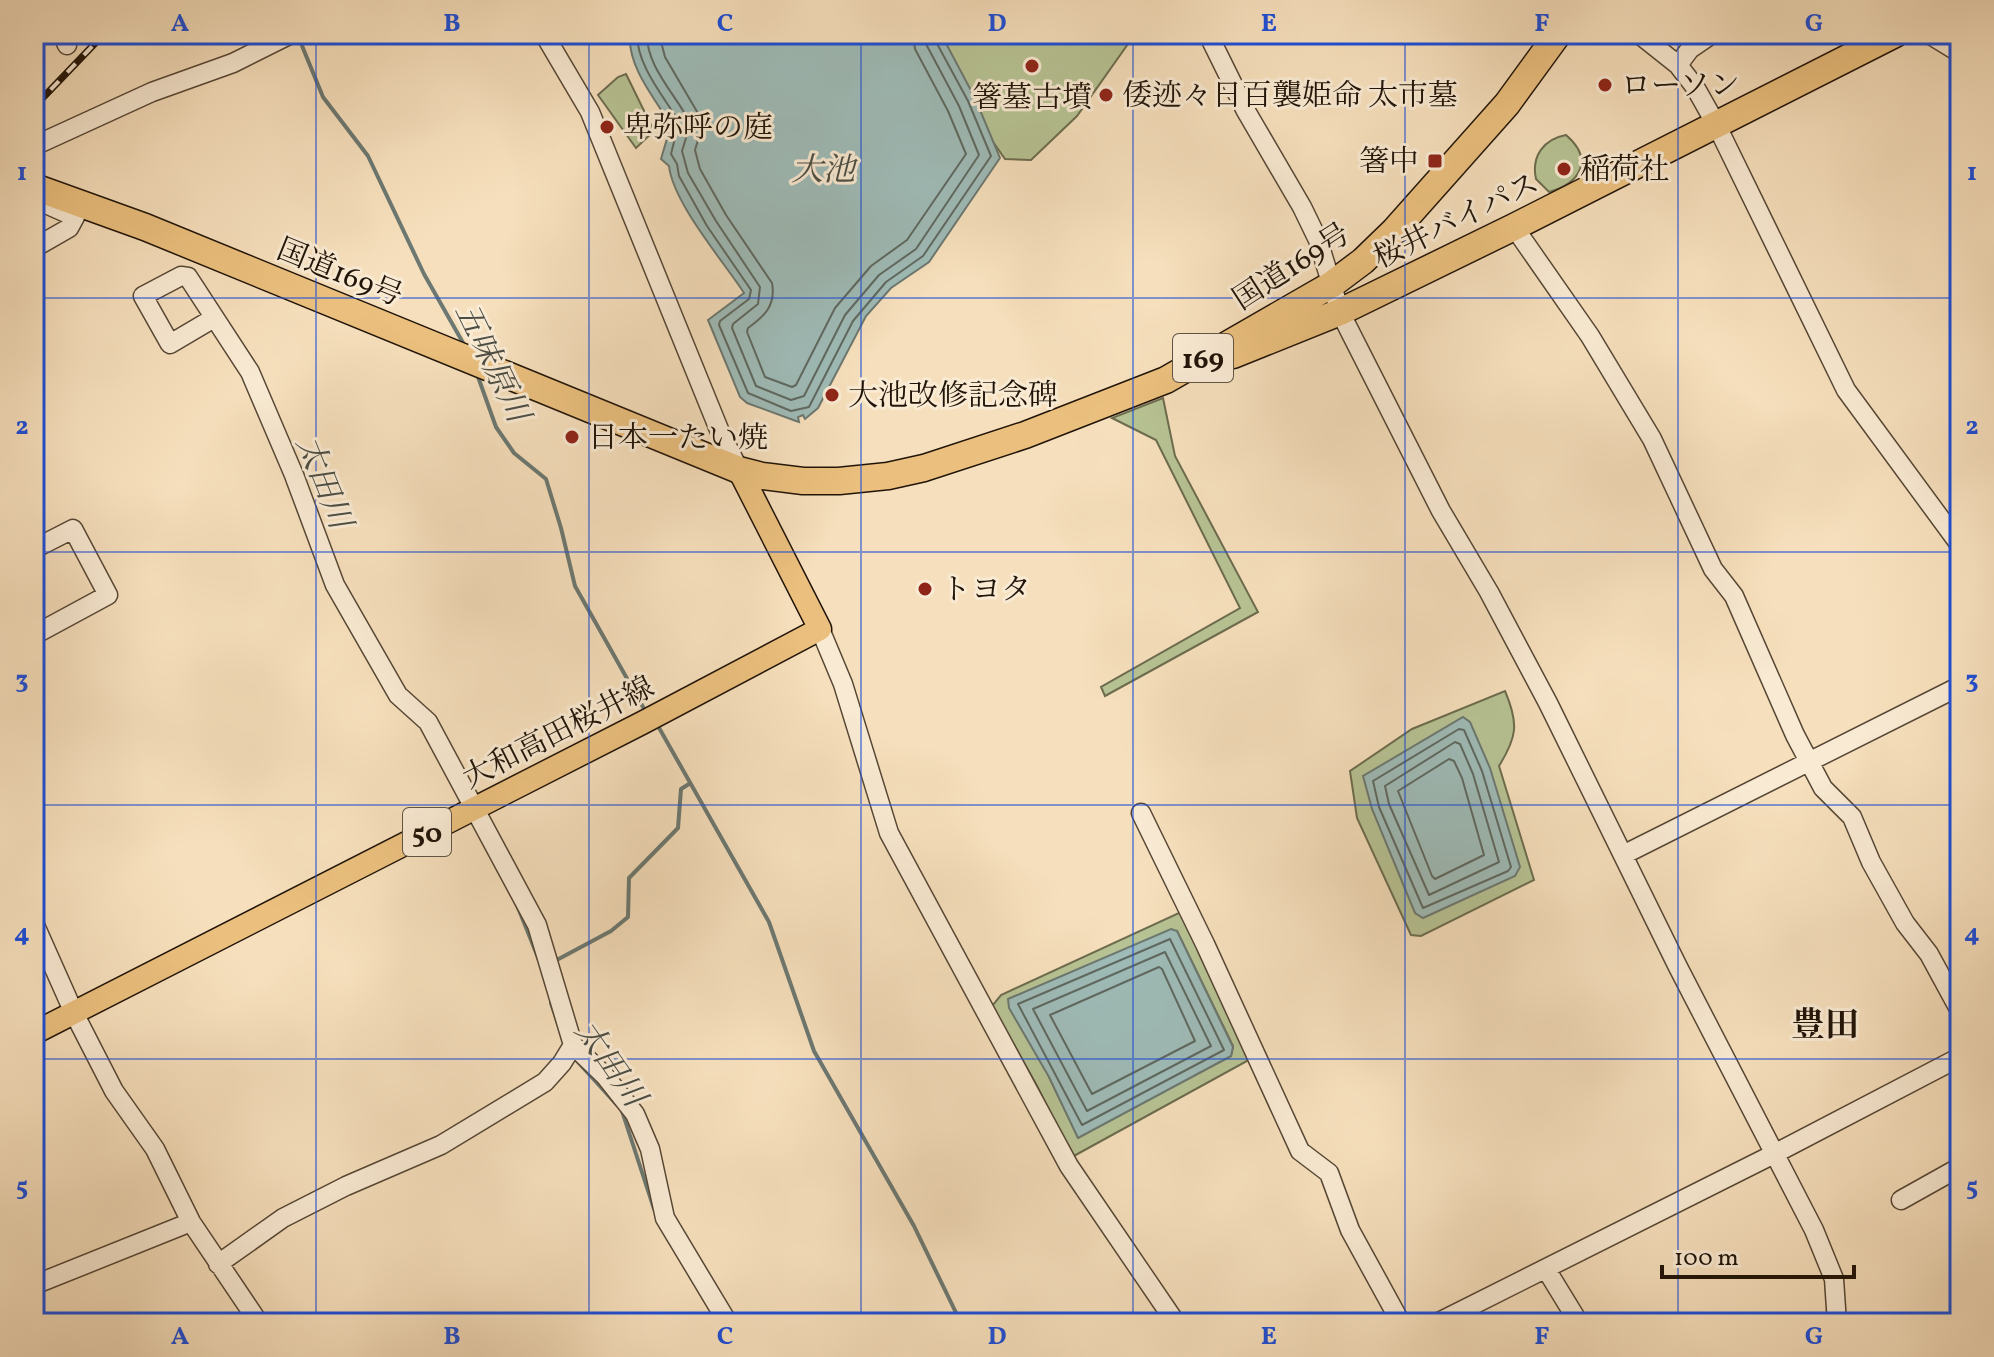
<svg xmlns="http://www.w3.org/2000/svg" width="1994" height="1357" font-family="Vollkorn,'Noto Serif JP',serif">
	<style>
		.green { fill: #b7c394; stroke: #6c6c4e; stroke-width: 2; fill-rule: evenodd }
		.water { fill: #9ebbb7; stroke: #6c7871; stroke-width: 2 }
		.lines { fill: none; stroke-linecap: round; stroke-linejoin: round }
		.shore { stroke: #5f6860; stroke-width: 2 }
		.stream { stroke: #6c7871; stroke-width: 4 }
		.minor-casing { stroke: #564735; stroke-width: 21 }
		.major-casing { stroke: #201408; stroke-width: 25 }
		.highway-casing { stroke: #201408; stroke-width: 29 }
		.minor { stroke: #f9ead3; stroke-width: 18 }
		.major { stroke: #ebc07e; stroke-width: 22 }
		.highway { stroke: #ebc07e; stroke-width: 26 }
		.rail-casing { stroke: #201408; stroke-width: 7 }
		.rail { stroke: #f9ead3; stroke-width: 4; stroke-dasharray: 12; stroke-linecap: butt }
		.grid { fill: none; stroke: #1d4ed8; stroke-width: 2; stroke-opacity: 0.55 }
		.poi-dot { fill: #8f2418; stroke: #f9ead3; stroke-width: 3 }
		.labels { text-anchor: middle; stroke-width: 6; stroke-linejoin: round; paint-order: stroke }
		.shield { fill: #f9ead3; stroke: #615445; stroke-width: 2 }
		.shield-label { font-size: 28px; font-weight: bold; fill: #201408 }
		.poi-label { font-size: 30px; fill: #201408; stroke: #f9ead3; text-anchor: start }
		.street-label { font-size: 30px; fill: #201408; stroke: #f9ead3 }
		.water-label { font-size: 32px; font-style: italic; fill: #4c4e45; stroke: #f9ead3 }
		.quarter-label { font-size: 34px; font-weight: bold; fill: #201408; stroke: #f9ead3 }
		.neatline { fill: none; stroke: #1d4ed8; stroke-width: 3 }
		.grid-label { font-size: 26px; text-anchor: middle; font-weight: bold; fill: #1d4ed8 }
	</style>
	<rect width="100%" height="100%" fill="#f6dfbc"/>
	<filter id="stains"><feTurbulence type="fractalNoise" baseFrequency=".0025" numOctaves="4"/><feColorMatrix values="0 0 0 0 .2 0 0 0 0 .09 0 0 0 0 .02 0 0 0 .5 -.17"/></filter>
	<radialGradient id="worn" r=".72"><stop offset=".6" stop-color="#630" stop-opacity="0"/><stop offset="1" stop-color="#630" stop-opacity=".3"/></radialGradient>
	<!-- green -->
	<path class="green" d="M932,34h203l-58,82 -46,44 -26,-1 -23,-33z
		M626,74l26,53 1,5 -17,16 -38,-53 20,-18z
		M1566,135c28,24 15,48 -17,57l-13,-13c-5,-23 8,-40 30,-44z
		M1163,398l12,58 83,156 -153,84 -4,-9 139,-79 -84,-168 -44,-22z
		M1505,691c14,33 12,46 -6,75l35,114 -113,56 -10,-1 -54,-117 -7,-47 62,-42z
		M1181,912l70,141 -4,8 -175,96 -36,-73 -44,-78 9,-11zM1177,931l56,115 -2,10 -153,81 -29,-60z"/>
	<!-- water -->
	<path class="water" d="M630,34h311l34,64 25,60 -71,104 -38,26 -25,28 -48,92 -13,11 -2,-4 -5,2 1,5 -3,-1 -49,-18 -7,-6 -32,-77 36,-27c-20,-31 -71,-90 -75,-127l-8,-7 10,-34c-16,-26 -44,-59 -41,-91z
		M1463,717l7,5 20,46 30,99 -5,9 -92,42 -8,-5 -43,-104 -9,-33z
		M1171,929l6,2 56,116 -2,9 -153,82 -29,-61 -40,-69 -1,-9z"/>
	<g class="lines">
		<!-- shore -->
		<path class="shore" d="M637,34c0,32 26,61 42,88l-8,32 6,10 2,12 28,50 44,64 -2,9 -29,22 -1,4 29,68 43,18 18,-4 44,-86 33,-39 37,-26 68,-100 -23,-55 -33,-61v-6
			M647,34c-1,31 27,59 41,85l1,9 -7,23 6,22 28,48 44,66 -2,17 -25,20 -1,4 24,58 35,14 13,-4 41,-81 34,-40 37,-26 63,-94 -20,-49 -33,-62 -1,-10
			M659,34l6,23 34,58 2,15 -6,20 5,19 26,46 46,68c4,22 -7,33 -24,45l-1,4 18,45 27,10 4,-2 39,-77 36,-42 36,-26 59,-86 -18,-43 -33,-62 -2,-15
			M1459,729l5,1 18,41 29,96 -3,4 -85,37 -44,-101 -6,-26z
			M1455,742l5,2 13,30 26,88 -70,33 -40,-91 -4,-18z
			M1449,759l5,2 8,17 22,77 -49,24 -3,-3 -34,-85z
			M1170,939l54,111 -142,75 -64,-121z
			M1165,952l46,94 -124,65 -54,-102z
			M1159,967l3,2 33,72 -103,53 -42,-79z"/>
		<!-- stream -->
		<path class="stream" d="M298,36l25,61 45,59 56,118 42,74
			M477,374l19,53 18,26 32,26 15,49 14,58 68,121
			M658,726l111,196 45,129 100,175 47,97
			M517,905l22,55
			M553,962l58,-31 17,-14 1,-39 49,-50 3,-39 8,-5
			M551,1003l9,26
			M577,1061l40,44
			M622,1111l32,98"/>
		<!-- minor casing -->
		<g class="minor-casing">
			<path id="minor" d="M62,34l5,11
				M544,34l46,78 130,320 19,38
				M1208,34l38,77 56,96 16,33 22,72 101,199 48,81 59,111 130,264 136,263 20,49 3,44
				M1639,34l39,31 17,22 22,39 129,264 114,155
				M1929,34l31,19
				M1678,65l12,-16 22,-15
				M34,146l118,-54 81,-29 58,-29
				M1514,227l76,109 62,103 61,130 21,27 61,139 28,53 29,29 19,45 34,61 24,31 31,57
				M34,248l35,-20 6,-11 -36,-16
				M214,318l-44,26 -27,-48 38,-20 7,1 62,95 44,103 41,110 63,110 30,27 109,203 36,120 32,31 30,38 15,35 15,69 63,105
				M34,549l39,-20 35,66 -74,40
				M820,629l23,55 46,149 180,333 107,157
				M1141,813l64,131 95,207 29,22 21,57 51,93
				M1623,855l337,-169
				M34,923l40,90 40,78 41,58 36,73 68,101
				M1901,1200l59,-33
				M218,1264l65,-46 63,-32 95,-41 104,-63 17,-19 11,-18
				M1546,1269l33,54
				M34,1285l157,-63
				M1437,1323l337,-169 186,-97"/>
		</g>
		<!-- major casing -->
		<g class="major-casing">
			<path id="major" d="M34,1033l608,-310 178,-94 -81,-159"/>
		</g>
		<!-- highway casing -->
		<g class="highway-casing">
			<path id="highway" d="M34,187l111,40 594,243 23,6 41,5h36l49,-5 36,-8 101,-33 141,-55 165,-95 32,-24 32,-31 112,-126 51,-70
				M1233,355l107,-43 174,-85 381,-193"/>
		</g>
		<!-- minor -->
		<use href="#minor" class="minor"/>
		<!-- major -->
		<use href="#major" class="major"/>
		<!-- highway -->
		<use href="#highway" class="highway"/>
		<!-- rail casing -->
		<g class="rail-casing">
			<path id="rail" d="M34,107l70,-73"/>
		</g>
		<!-- rail -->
		<use href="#rail" class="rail"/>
	</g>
	<!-- grid -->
	<path class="grid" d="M316,34v1289M589,34v1289M861,34v1289M1133,34v1289M1405,34v1289M1678,34v1289M34,298h1926M34,552h1926M34,805h1926M34,1059h1926"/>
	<!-- markers -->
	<g class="poi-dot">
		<circle cx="1032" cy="66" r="8"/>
		<circle cx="1605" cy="85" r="8"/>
		<circle cx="1106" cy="95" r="8"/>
		<circle cx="607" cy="127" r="8"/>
		<rect x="1427" y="153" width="16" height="16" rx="4"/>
		<circle cx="1564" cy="169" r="8"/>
		<circle cx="832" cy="395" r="8"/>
		<circle cx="572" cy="437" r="8"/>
		<circle cx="925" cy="589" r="8"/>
	</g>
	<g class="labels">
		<!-- shield labels -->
		<g class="shield">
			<rect x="1173" y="334" width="60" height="48" rx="6"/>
			<rect x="403" y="808" width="48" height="48" rx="6"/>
		</g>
		<g class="shield-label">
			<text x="1203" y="368">169</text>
			<text x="427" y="842">50</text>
		</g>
		<!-- poi labels -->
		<g class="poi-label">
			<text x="1621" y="95">ローソン</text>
			<text x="1122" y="105">倭迹々日百襲姫命 太市墓</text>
			<text x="1032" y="107" text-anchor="middle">箸墓古墳</text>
			<text x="623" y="137">卑弥呼の庭</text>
			<text x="1419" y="171" text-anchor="end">箸中</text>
			<text x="1580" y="179">稲荷社</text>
			<text x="848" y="405">大池改修記念碑</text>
			<text x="588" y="447">日本一たい焼</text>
			<text x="941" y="599">トヨタ</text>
		</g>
		<!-- street labels -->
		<g class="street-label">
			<text transform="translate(1456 220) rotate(-26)" y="10">桜井バイパス</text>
			<text transform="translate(1291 266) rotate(-33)" y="10">国道169号</text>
			<text transform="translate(340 272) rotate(22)" y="10">国道169号</text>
			<text transform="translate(558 732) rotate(-27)" y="10">大和高田桜井線</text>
		</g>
		<!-- water labels -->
		<g class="water-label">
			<text x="823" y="180">大池</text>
			<text transform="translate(493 362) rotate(64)" y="11">五味原川</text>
			<text transform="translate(325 482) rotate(68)" y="11">太田川</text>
			<text transform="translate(611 1063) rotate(55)" y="11">太田川</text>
		</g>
		<!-- quarter labels -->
		<g class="quarter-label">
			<text x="1825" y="1036">豊田</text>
		</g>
	</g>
	<!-- margin -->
	<rect width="1994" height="1357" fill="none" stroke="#f6dfbc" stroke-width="88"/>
	<!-- scale -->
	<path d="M1662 1265v12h192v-12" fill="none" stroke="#201408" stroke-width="4"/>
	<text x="1674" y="1265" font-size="24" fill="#201408" stroke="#f9ead3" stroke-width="6" paint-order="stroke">100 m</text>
	<rect x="44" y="44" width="1906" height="1269" class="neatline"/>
	<g class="grid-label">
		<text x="180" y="31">A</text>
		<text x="452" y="31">B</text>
		<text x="725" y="31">C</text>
		<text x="997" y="31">D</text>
		<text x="1269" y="31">E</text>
		<text x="1542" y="31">F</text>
		<text x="1814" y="31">G</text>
		<text x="22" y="180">1</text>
		<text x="1972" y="180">1</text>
		<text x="22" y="434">2</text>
		<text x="1972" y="434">2</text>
		<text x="22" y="688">3</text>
		<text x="1972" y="688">3</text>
		<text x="22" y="941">4</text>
		<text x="1972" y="941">4</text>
		<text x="22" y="1195">5</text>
		<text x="1972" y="1195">5</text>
		<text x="180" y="1344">A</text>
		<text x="452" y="1344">B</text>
		<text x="725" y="1344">C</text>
		<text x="997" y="1344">D</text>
		<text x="1269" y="1344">E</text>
		<text x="1542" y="1344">F</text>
		<text x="1814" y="1344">G</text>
	</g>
	<rect width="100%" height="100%" filter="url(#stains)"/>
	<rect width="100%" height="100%" fill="url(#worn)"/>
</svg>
